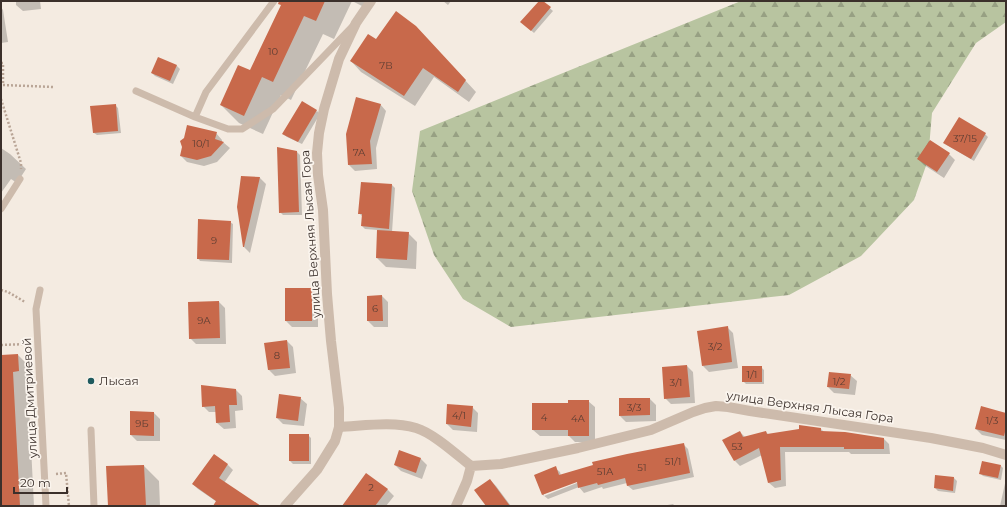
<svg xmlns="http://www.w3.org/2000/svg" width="1007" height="507" font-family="Montserrat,sans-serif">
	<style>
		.forest { fill: url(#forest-firs) }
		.shadow { fill: #0003; fill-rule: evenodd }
		.building { fill: #c8694b }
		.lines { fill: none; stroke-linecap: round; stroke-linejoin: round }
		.path { stroke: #b9a596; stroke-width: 2.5; stroke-dasharray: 2 2; stroke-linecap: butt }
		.service { stroke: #cdbbac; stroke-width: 7 }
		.minor { stroke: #cdbbac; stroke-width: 10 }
		.tertiary { stroke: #cdbbac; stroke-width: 10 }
		.poi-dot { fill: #1f5a5e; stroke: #fbf5ee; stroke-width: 1.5 }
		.labels { text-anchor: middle; stroke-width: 3.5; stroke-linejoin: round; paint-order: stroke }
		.number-label { font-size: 10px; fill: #5e3e33 }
		.street-label { font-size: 12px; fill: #3b302b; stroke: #fbf5ee }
		.poi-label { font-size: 12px; fill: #3b302b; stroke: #fbf5ee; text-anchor: start }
	</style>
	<defs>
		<pattern id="forest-firs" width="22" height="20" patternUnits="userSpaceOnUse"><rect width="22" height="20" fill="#b8c4a0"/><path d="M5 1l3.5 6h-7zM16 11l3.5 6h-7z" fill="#97a083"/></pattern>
	</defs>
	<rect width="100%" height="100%" fill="#f4ebe1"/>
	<!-- forest -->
	<path class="forest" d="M741,1h265v21l-30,21 -44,70 -4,47 -14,40 -53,56 -72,39 -278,32 -48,-28 -29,-44 -22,-64 8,-60z"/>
	<!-- shadow -->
	<path class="shadow" d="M16,1h24l1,8 -18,2 -7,-6z
		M297,1h72l-3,7 -14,-7 -18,38 -11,-5 -32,66 -10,-5 -18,39 -24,-11 -18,-18 29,-34z
		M443,1h8l-3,4z
		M540,1h2l11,10 -19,22 -9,-8z
		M1,7l2,3 5,32 -7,1z
		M426,38l50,54 -7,10 -35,-25 -19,29 -54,-34 -10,-11 25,-21z
		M158,58l19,8 3,3 -7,15 -18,-8 -3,-3z
		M380,104l6,7 -10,37 1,21 -22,2 -6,-6z
		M115,105l3,3 3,25 -24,2 -3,-2z
		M317,111l3,3 -18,30 -15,-7 -4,-3z
		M216,133l6,7v2l2,1 6,5 -13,14 -13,4 -17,-4 -6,-6z
		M985,134l3,3 -14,24 -27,-16z
		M930,141l19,13 6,6 -11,18 -20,-13 -6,-6z
		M1,148l9,6 16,15 -9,14 -6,-4 -10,14z
		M297,152l3,3 2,60h-19l-3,-3z
		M242,177l18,1 6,6 -16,69 -6,-6z
		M362,183l30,2 3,3 -3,44 16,1 9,9 -1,27 -30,-2 -9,-9 1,-28 -13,-1 -3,-3v-10l-3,-3z
		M230,222l3,2 -1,39 -32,-2 -2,-3z
		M312,289l6,6v32h-26l-6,-6z
		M382,296l6,6v25h-14l-6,-6z
		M219,302l6,6 1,36h-30l-6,-6z
		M727,327l6,6 5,35 -29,4 -6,-6z
		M287,341l6,6 3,26 -21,3 -6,-6 -4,-26z
		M18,355l15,15 1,16 -6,1 6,119h-33v-150z
		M687,366l6,6 2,31 -24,1 -6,-6z
		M761,367l3,3v14h-18l-3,-3z
		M850,375l7,6 -2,14 -21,-2 -6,-6z
		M236,390l6,6 1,14 -8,1 1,17 -12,1 -7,-6v-11h-8l-6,-6z
		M300,398l7,6 -3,22 -21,-2 -6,-6z
		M650,399l6,6v16l-30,1 -6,-6z
		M588,401l7,6v35h-20l-6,-6h-29l-7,-6 36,-26z
		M448,405l24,2 6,6 -1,19 -24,-2 -6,-6z
		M154,413l6,6v22h-23l-6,-6z
		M1006,414v26l-24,-5 -6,-6z
		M800,426l21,3 3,3 60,7 5,5 1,10h-39l-2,-2h-64l1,34 -11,2 -6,-5 -7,-28 -22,11 -5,-5 5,-29 5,5 21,-5 3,3 31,-5z
		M308,435l3,3v26h-18l-3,-3z
		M684,445l4,4 6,28 -61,13 -5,-4 -1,-3 -24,6 -1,-2 -18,6 -5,-6 -31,12 -5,-4 -8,-20 20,-7 5,4 1,4zM581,479l1,2 -38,15v-2z
		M400,451l21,8 6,6 -5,14 -21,-8 -6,-6z
		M214,455l14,10 5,5 -9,13 29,23h-35l-1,-4 -19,-13 -5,-5z
		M144,466l15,15 1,25h-51z
		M1001,466l2,2 -2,12 -18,-4 -3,-3z
		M367,475l21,15 6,6 -8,10h-44z
		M936,476l18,2 3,3 -2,12 -17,-2 -3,-3z
		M1006,479v27h-6z
		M490,480l6,6 15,20h-24z
		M673,504l2,2h-13z"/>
	<!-- building -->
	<path class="building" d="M279,1h46l-9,20 -12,-5 -31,66 -11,-5 -18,39 -24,-11 18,-40 12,5 31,-65 -3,-1z
		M539,1h4l8,6 -20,24 -11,-9z
		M396,11l20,15 50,54 -8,12 -35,-24 -19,28 -54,-35 18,-27 8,5z
		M158,57l19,8 -7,16 -19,-8z
		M356,97l25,7 -11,37 2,23 -24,1 -2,-31z
		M302,101l15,9 -19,32 -16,-8z
		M116,104l2,27 -25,2 -3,-27z
		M959,117l27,16 -15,26 -28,-16z
		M187,125l30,7 -2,7 9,3 -13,14 -14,4 -17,-4 2,-9 -2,-6 4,-3z
		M930,140l20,13 -13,19 -20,-13z
		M277,147l20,4 2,61 -20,1z
		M241,176l19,1 -16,70h-1l-6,-40z
		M361,182l31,2 -3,45 -28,-3 1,-12h-4z
		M198,219l33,2 -2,39 -32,-1z
		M377,230l32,2 -2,28 -31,-2z
		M285,288h27v33h-27z
		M382,295l1,26h-16v-25z
		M219,301l1,37 -31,1 -1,-37z
		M728,326l4,36 -30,4 -5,-35z
		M287,340l3,28 -22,2 -4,-27z
		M18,354l1,17 -6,1 7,134h-19v-151z
		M687,365l3,32 -26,2 -2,-32z
		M742,366h20v16h-20z
		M829,372l22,2 -2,15 -22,-2z
		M201,385l35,4 1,16h-8l1,17 -14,1 -1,-17 -13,1z
		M279,394l22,3 -3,24 -22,-3z
		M619,398h31v17l-31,1z
		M568,400h21v36h-21v-6h-36v-27h36z
		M447,404l26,2 -2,21 -25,-3z
		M981,406l25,7v15l-2,8 -29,-7z
		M130,411l24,1v24l-24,-1z
		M799,425l22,3v3l24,1 39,6v11h-40v-2h-64l1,33 -13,3 -9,-35 -25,13 -12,-21 18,-9 3,6 23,-6 1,3 32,-5z
		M289,434h20v27h-20z
		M684,443l6,30 -63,13 -2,-8 -27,7 -1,-2 -19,5 -1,-6 -35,13 -8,-20 22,-9 3,9 34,-10 -1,-3 35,-8z
		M399,450l22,8 -5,15 -22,-8z
		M214,454l14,10 -9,14 42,28h-48l3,-5 -24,-17z
		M982,461l19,4 -3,13 -19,-4z
		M144,465l2,41h-38l-2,-40z
		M366,473l22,16 -13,17h-33z
		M935,475l19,2 -1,14 -19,-3z
		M490,479l20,27h-24l-12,-16z"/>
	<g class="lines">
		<!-- path -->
		<path class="path" d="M1,63h2v22l51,2
			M1,99l20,64v6
			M1,290l7,2 17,10
			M1,345l26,-1
			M56,474l10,-1 3,33"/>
		<!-- service -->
		<path class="service" d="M136,91l59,26 33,12h14l31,-20 79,-82
			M195,117l11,-25 68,-91
			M1,209l19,-30
			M40,290l-4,19 10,197
			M91,430l3,76"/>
		<!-- minor -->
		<path class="minor" d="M339,427c24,-1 53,-6 77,1 17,5 40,26 55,38l30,-2 77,-16 73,-18 42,-18 12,-4 11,-2 12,1 22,4 181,27 52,10 23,7
			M456,506l11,-25 4,-15"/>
		<!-- tertiary -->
		<path class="tertiary" d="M285,506l32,-36 18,-29 4,-14v-19l-8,-67 -4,-47 -4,-84 -5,-35 -1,-22 2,-20 5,-24 15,-50 17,-36 15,-22"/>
	</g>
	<!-- markers -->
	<circle class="poi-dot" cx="91" cy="381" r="4"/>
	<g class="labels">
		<!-- number labels -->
		<g class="number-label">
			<text x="273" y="55">10</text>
			<text x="386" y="69">7В</text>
			<text x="965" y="142">37/15</text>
			<text x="201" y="147">10/1</text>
			<text x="359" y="156">7А</text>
			<text x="214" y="244">9</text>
			<text x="375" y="312">6</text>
			<text x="204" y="324">9А</text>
			<text x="715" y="350">3/2</text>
			<text x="277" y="359">8</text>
			<text x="752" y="378">1/1</text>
			<text x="839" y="385">1/2</text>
			<text x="676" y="386">3/1</text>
			<text x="634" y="411">3/3</text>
			<text x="459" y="419">4/1</text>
			<text x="544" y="421">4</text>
			<text x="578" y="422">4А</text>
			<text x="992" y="424">1/3</text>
			<text x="142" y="427">9Б</text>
			<text x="737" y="450">53</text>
			<text x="673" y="465">51/1</text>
			<text x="642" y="471">51</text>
			<text x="605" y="475">51А</text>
			<text x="371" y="491">2</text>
		</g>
		<!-- street labels -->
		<g class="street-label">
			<text transform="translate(311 234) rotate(-94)" y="4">улица Верхняя Лысая Гора</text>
			<text transform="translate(30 398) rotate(-93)" y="4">улица Дмитриевой</text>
			<text transform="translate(810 407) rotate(8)" y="4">улица Верхняя Лысая Гора</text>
		</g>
		<!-- poi labels -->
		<g class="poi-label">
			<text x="99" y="385">Лысая</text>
		</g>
	</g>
	<!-- border -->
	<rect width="1007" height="507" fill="none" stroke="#3b302b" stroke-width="4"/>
	<!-- scale -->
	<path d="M14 487v6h53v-6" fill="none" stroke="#3b302b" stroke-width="2"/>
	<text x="20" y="487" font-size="12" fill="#3b302b" stroke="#fbf5ee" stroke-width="3" paint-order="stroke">20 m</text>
</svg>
